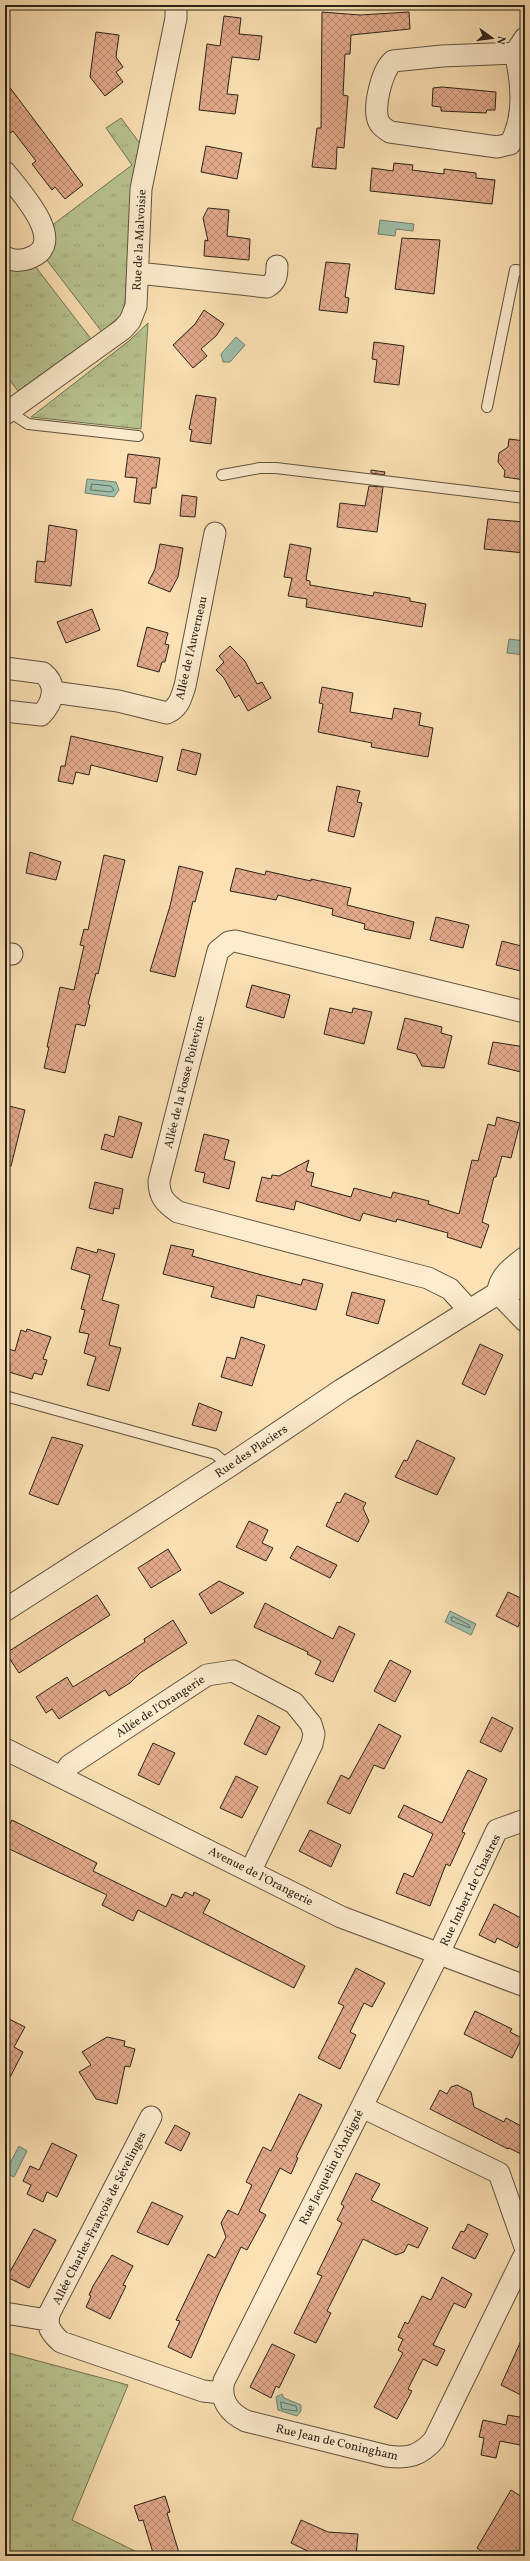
<svg xmlns="http://www.w3.org/2000/svg" width="530" height="2561" font-family="Vollkorn,serif">
	<style>
		.grass { fill: url(#grass-tufts); stroke: #727455 }
		.water { fill: #9fbeaa; stroke: #718070 }
		.lines { fill: none; stroke-linecap: round; stroke-linejoin: round }
		.shore { stroke: #657062; stroke-width: 1 }
		.building { fill: url(#building-cross-hatch); stroke: #2b2319 }
		.service-casing { stroke: #5f5240; stroke-width: 12 }
		.minor-casing { stroke: #5f5240; stroke-width: 23 }
		.tertiary-casing { stroke: #5f5240; stroke-width: 24 }
		.service { stroke: #fcecce; stroke-width: 10 }
		.minor { stroke: #fcecce; stroke-width: 21 }
		.tertiary { stroke: #fcecce; stroke-width: 22 }
		.labels { text-anchor: middle; stroke-width: 4; stroke-linejoin: round; paint-order: stroke }
		.street-label { font-size: 12px; fill: #2b2319; stroke: #fcecce }
	</style>
	<defs>
		<pattern id="grass-tufts" width="24" height="20" patternUnits="userSpaceOnUse"><rect width="24" height="20" fill="#b8c491"/><path d="M3 7l-1-3M5 7V3M7 7l1-3M15 17l-1-3M17 17v-4M19 17l1-3" fill="none" stroke="#9ea87c"/></pattern>
		<pattern id="building-cross-hatch" width="8" height="8" patternUnits="userSpaceOnUse"><rect width="8" height="8" fill="#e3aa8c"/><path d="M0 0l8 8M0 8l8-8" fill="none" stroke="#b88a72"/></pattern>
	</defs>
	<rect width="100%" height="100%" fill="#fbe1b3"/>
	<filter id="stains"><feTurbulence type="fractalNoise" baseFrequency=".005" numOctaves="4"/><feColorMatrix values="0 0 0 0 .2 0 0 0 0 .09 0 0 0 0 .02 0 0 0 .5 -.17"/></filter>
	<radialGradient id="worn" r=".72"><stop offset=".6" stop-color="#630" stop-opacity="0"/><stop offset="1" stop-color="#630" stop-opacity=".3"/></radialGradient>
	<!-- grass -->
	<path class="grass" d="M121,118l20,27 -10,62 -6,95 -3,12 -20,18 -56,-73 5,-33 81,-61 -26,-37z
		M5,264l30,2 56,73 -73,52 -13,-17z
		M148,323l-7,106 -110,-12 99,-77z
		M5,2352l123,33 -56,135 73,36h-140z"/>
	<!-- water -->
	<path class="water" d="M380,220l34,4 -1,7 -17,-2 -1,7 -17,-2z
		M236,337l9,8 -15,17h-7l-2,-8z
		M87,479l29,3 3,8 -5,7 -29,-4z
		M509,639l16,2v14l-18,-2z
		M450,1611l26,13 -5,11 -26,-13z
		M19,2146l8,5 -13,26 -9,-4z
		M282,2394l2,4 17,7v6l-4,5 -19,-6 -2,-13z"/>
	<g class="lines">
		<!-- shore -->
		<path class="shore" d="M92,484l19,2 3,4 -4,2 -19,-2z
			M454,1617l15,8 1,3 -18,-7 -1,-3z
			M281,2402l15,4 1,5 -15,-2z"/>
	</g>
	<!-- building -->
	<path class="building" d="M322,12l38,3 49,-3 1,17 -59,6 -1,19h-5l-2,41 5,1 -4,52 -7,-1 -1,22 -24,-2 5,-39h4z
		M224,16l17,2 -2,16 23,2 -3,24 -27,-3 -5,37 11,1 -3,19 -36,-4 8,-66 13,2z
		M96,32l23,3 -3,22 7,10 -7,5 7,10 -18,14 -15,-19z
		M5,81l78,104 -18,14 -10,-12 -3,3 -20,-26 4,-3 -23,-30 -8,6z
		M442,87l54,5 -1,18h-8l-1,3 -45,-2v-4l-9,-1 1,-18z
		M206,146l36,7 -5,26 -36,-7z
		M394,163l19,2 -1,5 32,4v-5l32,4v5l19,2 -3,24 -122,-13 2,-23 21,3z
		M208,208l21,2 -2,26 23,3 -1,21 -45,-4 1,-16 3,1 -5,-23z
		M402,238l38,2 -6,54 -39,-5z
		M326,262l24,2 -5,33 4,1 -2,15 -28,-3z
		M204,310l20,14 -8,12 -15,13 6,7 -14,12 -20,-23 22,-21z
		M374,342l30,4 -5,39 -25,-3 3,-22 -5,-1z
		M196,395l20,3 -5,46 -21,-3 2,-11 -3,-1z
		M509,439l16,2v39l-21,-3 1,-6 -7,-9 1,-9 9,-6z
		M128,454l32,4 -4,30h-4l-2,16 -16,-2 3,-24 -12,-1z
		M371,470l14,2 -1,3 -13,-2z
		M369,486l14,1 -6,45 -40,-5 3,-24 25,3z
		M182,495l15,2 -2,20 -15,-1z
		M488,519l37,3v31l-41,-4z
		M49,525l28,5 -6,56 -36,-4 2,-21 8,1z
		M160,544l23,4 -5,29 -8,15 -22,-9 7,-14z
		M290,544l21,4 -5,32 4,1v4l63,11 1,-4 36,6v3l16,3 -4,23 -116,-20 1,-8 -19,-3 4,-18 -8,-1z
		M92,609l8,21 -34,13 -9,-21z
		M147,627l21,6 -3,11 4,1 -4,17h-3l-3,10 -22,-6z
		M230,646l15,15 12,23 5,-2 9,16 -23,13 -9,-16 -4,3 -11,-20 -8,-8 8,-8 -5,-6z
		M322,687l31,6 -3,19 42,7 2,-11 27,5 -2,12 14,3 -5,29 -57,-10 1,-4 -54,-11 5,-28 -4,-1z
		M71,736l92,21 -6,25 -66,-17 -2,10 -13,-3 -3,12 -15,-3 3,-15h4z
		M182,749l19,5 -5,21 -19,-5z
		M337,786l23,5 -3,11 5,1 -8,34 -26,-6z
		M30,852l31,10 -5,18 -30,-7z
		M104,855l21,5 -27,114 -2,-1 -8,31 2,1 -5,21 -9,-2 -11,49 -21,-5 5,-21h-2l13,-60 14,3 10,-44 -4,-1 4,-16 4,1z
		M179,866l24,6 -8,30 -2,-1 -18,76 -25,-6 20,-65z
		M236,868l29,7 1,-4 45,10v-2l40,9 -4,17 67,17 -4,17 -46,-10 1,-5 -33,-9 1,-6 -55,-14 -2,5 -46,-9z
		M436,917l33,8 -6,23 -33,-8z
		M502,941l23,6v25l-29,-7z
		M252,985l38,10 -6,23 -38,-11z
		M330,1008l22,5 1,-5 19,4 -8,32 -40,-10z
		M405,1018l37,9 -1,6 11,3 -8,32 -22,-2 -6,-12 -19,-5z
		M493,1042l32,5v26l-37,-9z
		M5,1105l20,5 -14,56h-6z
		M119,1116l23,7 -10,35 -31,-9 4,-15 9,3z
		M497,1117l23,6 -9,35 -9,-2 -6,21h-2l-12,45 7,3 -8,23 -34,-11 1,-4 -51,-14 -1,3 -33,-9 -3,8 -64,-20 -2,9 -38,-9 6,-24 9,2 1,-4 7,1 30,-16 -3,11 8,2 -3,13 40,11 3,-9 37,10 2,-6 36,9 -1,3 31,10 13,-54 6,1 10,-37 7,2z
		M204,1134l25,6 -5,19 11,3 -6,27 -26,-7 2,-9 -10,-2z
		M95,1182l28,7 -4,20 -5,-1 -1,6 -24,-6z
		M171,1245l23,5 -2,6 70,19 39,10 2,-6 20,5 -7,26 -59,-15 -3,13 -43,-11 3,-10 -51,-13z
		M77,1247l20,6 1,-4 17,5 -13,46 17,5 -10,40 12,3 -12,43 -22,-6 9,-28 -12,-4 5,-19 -10,-2 6,-22 -4,-1 9,-34 -19,-6z
		M352,1292l33,8 -7,24 -32,-9z
		M27,1329l24,8 -8,22 4,1 -5,15 -8,-2 -2,6 -23,-7 1,-6 -5,-2v-16l10,3 6,-21 5,2z
		M241,1337l24,8 -13,41 -31,-9 6,-20 8,2z
		M480,1344l23,11 -18,40 -23,-11z
		M199,1403l23,9 -6,19 -24,-6z
		M52,1437l31,8 -25,60 -29,-11z
		M417,1440l38,18 -18,37 -42,-18 9,-17 3,1z
		M345,1493l21,10 -3,5 6,13 -11,21 -32,-16 11,-24 3,1z
		M249,1521l19,9 -6,13 11,5 -7,13 -30,-14z
		M297,1546l40,19 -7,13 -40,-20z
		M168,1549l13,21 -30,18 -13,-20z
		M219,1581l25,12 -33,21 -12,-20z
		M508,1592l17,8v21l-5,1 -2,5 -22,-11z
		M97,1595l13,20 -91,58 -13,-20z
		M265,1603l68,36 6,-13 16,8 -22,48 -18,-8 6,-13 -14,-7 1,-2 -54,-25z
		M173,1620l14,23 -47,30 -10,10 -21,13 -4,-6 -46,29 -7,-10 -6,4 -10,-16 31,-20 6,10 72,-45 -1,-3z
		M390,1660l21,11 -16,31 -21,-11z
		M258,1715l22,12 -14,28 -22,-11z
		M492,1717l21,11 -12,24 -21,-10z
		M379,1724l22,12 -17,33 -10,-4 -24,49 -23,-11 14,-28 8,4z
		M153,1743l22,10 -16,32 -21,-10z
		M468,1770l19,9 -25,53 3,1 -15,33 -4,-2 -16,42 -34,-13 8,-20 9,4 20,-43 -35,-17 6,-12 38,18z
		M236,1776l22,11 -16,31 -22,-10z
		M12,1820l85,43 -4,8 73,36 6,-13 10,4 3,-6 8,4 1,-4 16,8 -7,13 102,53 -11,22 -156,-78 -5,11 -31,-16 5,-10 -102,-48v-13z
		M310,1830l31,15 -10,22 -32,-16z
		M494,1904l31,16v12l-8,16 -20,-10 -2,5 -16,-8z
		M356,1968l29,15 -13,24 -8,-4 -14,29 6,3 -16,34 -22,-11 26,-52 -6,-3z
		M475,2011l37,18 -2,3 12,6 -10,20 -48,-24z
		M5,2017l20,10 -11,20 9,5 -18,35z
		M107,2037l18,4 -1,5 11,3 -5,18 -5,-1 -8,38 -21,-5 -17,-27 12,-7 -9,-13z
		M457,2085l14,7 3,15 30,15 2,-4 19,10v28l-16,-8 -1,1 -78,-40 10,-19 7,4 4,-7z
		M299,2094l23,11 -26,52 2,1 -7,16 -11,-6 -21,43 7,4 -19,35 -6,-3 -22,46 -28,65 -23,-11 12,-26 -4,-1 32,-66 7,4 11,-21 -5,-14 7,-13 10,5 14,-30 -6,-3 17,-35 8,4z
		M175,2125l15,8 -9,18 -16,-8z
		M52,2143l25,12 -20,42 -10,-5 -4,10 -16,-8 4,-9 -8,-4 7,-15 9,4z
		M356,2173l24,11 -9,16 57,28 -10,20 -10,-4 -4,8 -8,3 -33,-16 -36,72 4,2 -15,30 -22,-10 28,-57 -5,-2 25,-51 -5,-3 7,-14 -3,-2z
		M152,2202l31,14 -15,29 -31,-13z
		M468,2224l20,10 -13,25 -23,-11 9,-17 3,1z
		M34,2229l22,11 -27,48 -22,-11z
		M112,2255l21,11 -10,19 3,1 -16,33 -24,-12 5,-11 -2,-1 4,-9z
		M442,2277l30,17 -7,14 -11,-5 -21,42 12,5 -8,16 -14,-7 -15,30 4,2 -15,28 -23,-12 29,-54 -5,-3 5,-11 -5,-2 7,-15 3,2 14,-28 9,4z
		M525,2332v65l-24,-12z
		M272,2344l23,11 -16,33 -3,-2 -5,12 -21,-11z
		M508,2415l17,3 -5,27 -20,-4 -4,17 -15,-3 3,-17 -5,-1 4,-17 23,5z
		M511,2490l14,9v57h-37l-11,-8z
		M165,2496l5,16 -3,1 13,43h-26l-11,-36 -4,1 -5,-15z
		M301,2520l27,12 30,2 -2,22h-38l-27,-13z"/>
	<g class="lines">
		<!-- service casing -->
		<g class="service-casing">
			<path id="service" d="M487,407l28,-137 10,1
				M8,411l20,13 110,12
				M222,475l38,-7h16l249,30
				M5,1396l210,58 14,12"/>
		</g>
		<!-- minor casing -->
		<g class="minor-casing">
			<path id="minor" d="M515,53l-73,3 -49,5c-11,9 -21,48 -14,61 2,5 7,7 11,10l107,15 13,-3c15,-26 12,-62 5,-91l10,-15
				M5,172c13,17 63,69 27,85 -9,4 -18,5 -27,0
				M138,273l129,14c9,-5 10,-11 10,-21
				M5,414l118,-85 7,-8 6,-15 5,-117 35,-171v-13
				M5,668l38,5c15,12 10,30 -2,42l-36,-4
				M53,692l65,9 49,12c12,-5 14,-15 18,-27l30,-153
				M5,954h7
				M498,1293l27,28
				M470,1311l-20,-22 -22,-11 -250,-66c-13,-9 -19,-15 -19,-31l59,-230 11,-9 6,-1 290,71
				M5,1749l336,168 184,69
				M61,1777l9,-12 137,-90 26,-4 61,32 17,21 3,10 -2,10 -61,126
				M525,1820l-28,10 -58,123 -215,428c-5,19 5,32 22,40l141,35c21,3 33,0 47,-16l91,-186
				M362,2107l137,66 26,74
				M151,2117l-101,195c-5,13 1,21 11,30l142,49 18,2
				M5,2313l42,7"/>
		</g>
		<!-- tertiary casing -->
		<g class="tertiary-casing">
			<path id="tertiary" d="M498,1293c2,-17 14,-25 27,-35
				M5,1610l224,-144 113,-76 156,-97h10l17,-10"/>
		</g>
		<!-- service -->
		<use href="#service" class="service"/>
		<!-- minor -->
		<use href="#minor" class="minor"/>
		<!-- tertiary -->
		<use href="#tertiary" class="tertiary"/>
	</g>
	<g class="labels">
		<!-- street labels -->
		<g class="street-label">
			<text transform="translate(139 240) rotate(-87)" y="4">Rue de la Malvoisie</text>
			<text transform="translate(191 648) rotate(-77)" y="4">Allée de l'Auverneau</text>
			<text transform="translate(184 1082) rotate(-76)" y="4">Allée de la Fosse Poitevine</text>
			<text transform="translate(251 1451) rotate(-34)" y="4">Rue des Placiers</text>
			<text transform="translate(160 1706) rotate(-33)" y="4">Allée de l'Orangerie</text>
			<text transform="translate(261 1876) rotate(27)" y="4">Avenue de l'Orangerie</text>
			<text transform="translate(470 1890) rotate(-64)" y="4">Rue Imbert de Chastres</text>
			<text transform="translate(331 2167) rotate(-63)" y="4">Rue Jacquelin d'Andigné</text>
			<text transform="translate(99 2218) rotate(-63)" y="4">Allée Charles-François de Sévelinges</text>
			<text transform="translate(337 2442) rotate(13)" y="4">Rue Jean de Coningham</text>
		</g>
	</g>
	<!-- margin -->
	<rect width="530" height="2561" fill="none" stroke="#fbe1b3" stroke-width="20"/>
	<rect x="6" y="6" width="518" height="2549" fill="none" stroke="#2b2319" stroke-width="2"/>
	<rect x="10" y="10" width="510" height="2541" fill="none" stroke="#2b2319"/>
	<!-- north arrow -->
	<g transform="translate(492 38) rotate(104)" stroke="#fcecce" stroke-width="3" paint-order="stroke">
	<path d="M0-3L7 15L0 10L-7 15Z" fill="#2b2319"/>
	<text y="-6" font-size="11" font-weight="bold" text-anchor="middle" fill="#2b2319">N</text>
	</g>
	<rect width="100%" height="100%" filter="url(#stains)"/>
	<rect width="100%" height="100%" fill="url(#worn)"/>
</svg>
